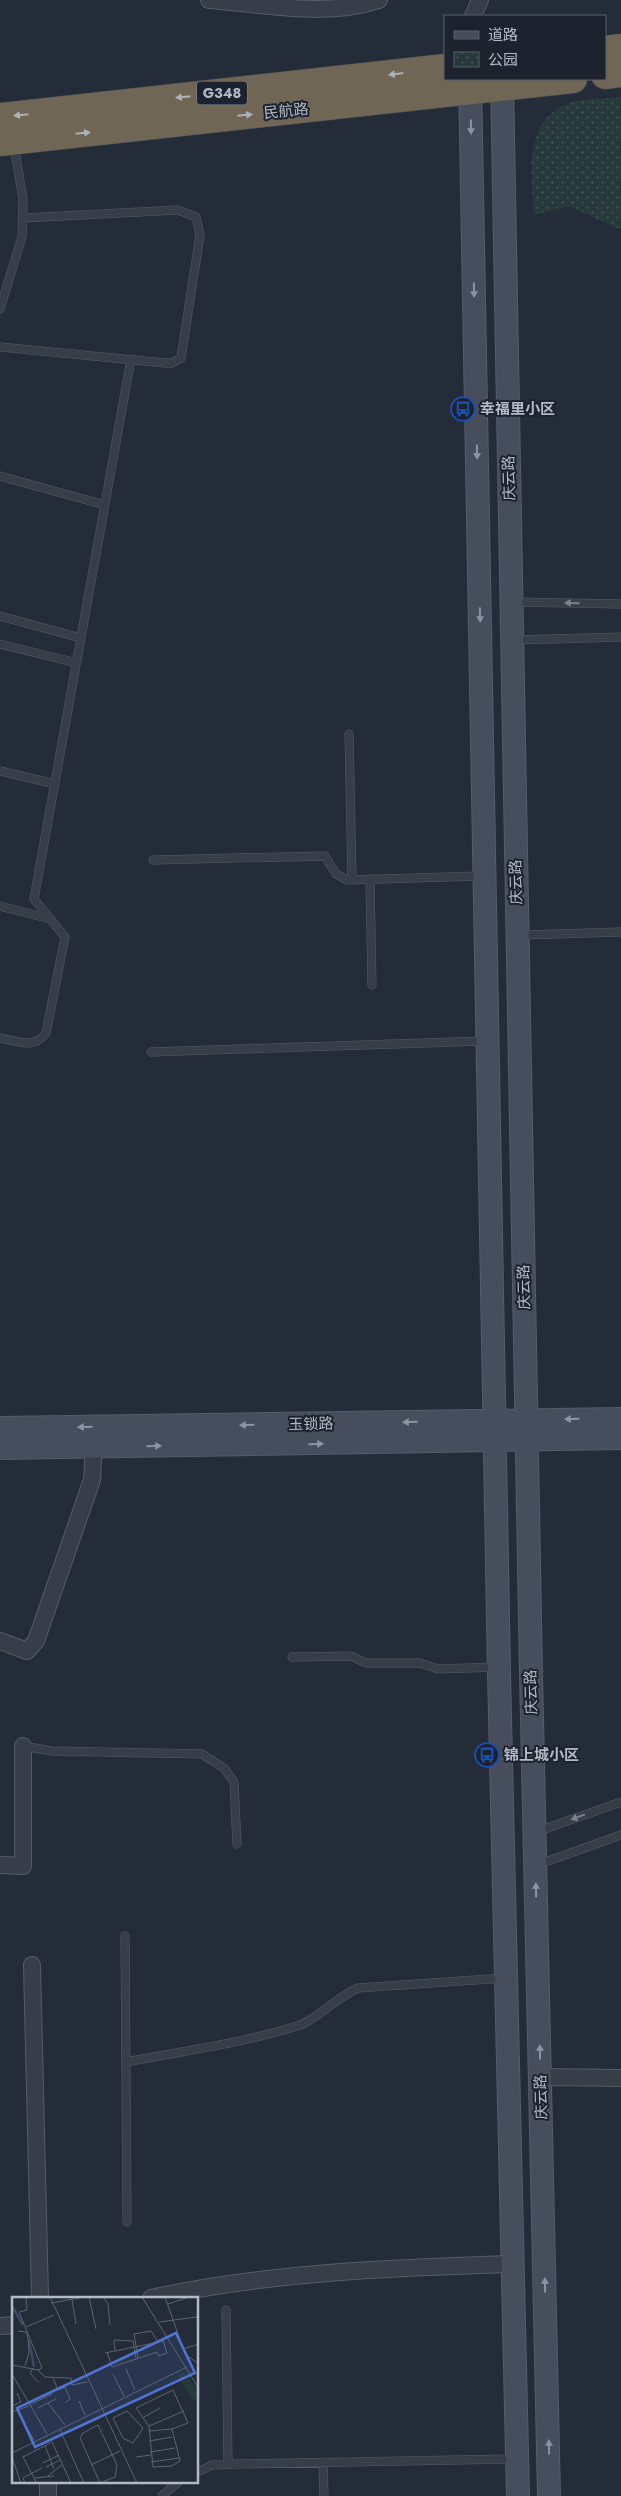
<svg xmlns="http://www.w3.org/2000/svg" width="621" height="2496" font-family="Jost,'Noto Sans SC',sans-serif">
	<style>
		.park { fill: url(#park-dots) }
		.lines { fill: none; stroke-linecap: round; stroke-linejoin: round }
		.lane-casing { stroke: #565c67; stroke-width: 9 }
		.street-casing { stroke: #565c67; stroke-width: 18 }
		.secondary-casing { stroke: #565c67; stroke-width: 24 }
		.highway-casing { stroke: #434954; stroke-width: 29 }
		.lane { stroke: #373e4a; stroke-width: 8 }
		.street { stroke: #373e4a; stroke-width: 16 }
		.secondary { stroke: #464d5c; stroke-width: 22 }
		.highway { stroke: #6f6655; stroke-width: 28 }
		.oneway { fill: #acb1ba }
		.oneway2 { fill: #8d93a0 }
		.oneway3 { fill: #7b828e }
		.labels { text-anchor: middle; stroke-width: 4; stroke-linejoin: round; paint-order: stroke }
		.shield { fill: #1d232e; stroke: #868c98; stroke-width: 1 }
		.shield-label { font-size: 14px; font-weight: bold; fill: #b3b9c5 }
		.street-label { font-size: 15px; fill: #b3b9c5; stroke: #1d232e }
		.poi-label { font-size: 15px; font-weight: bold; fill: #b3b9c5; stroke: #1d232e; text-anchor: start }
		.inset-river { fill: none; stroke: #3a4961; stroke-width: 2.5 }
		.inset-road { fill: none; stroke: #5d6471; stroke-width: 1 }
		.view { fill: #5273d1; fill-opacity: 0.15; stroke: #5273d1; stroke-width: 2.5 }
		.inset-edge { fill: none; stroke: #b3b9c5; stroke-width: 2.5 }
	</style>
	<defs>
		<pattern id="park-dots" width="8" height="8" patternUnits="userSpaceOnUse" patternTransform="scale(1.25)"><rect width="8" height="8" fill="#27393b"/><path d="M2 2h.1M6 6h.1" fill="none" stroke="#445456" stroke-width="1.8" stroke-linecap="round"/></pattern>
	</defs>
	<rect width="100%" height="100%" fill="#242c39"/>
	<!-- park -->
	<path class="park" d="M621,97v133l-52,-24 -35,9c-1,-37 -13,-93 33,-111 15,-6 37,-5 54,-7z"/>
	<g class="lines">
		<!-- lane casing -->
		<g class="lane-casing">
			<path id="lane" d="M0,309l22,-72 1,-38 -9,-54
				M0,347l165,16h7l9,-5 19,-123 -4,-18 -18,-7 -155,8
				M0,476l105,29
				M513,602l108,2
				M0,616l81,22
				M514,640l107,-3
				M0,644l77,19
				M349,734l3,146
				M0,771l55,13
				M153,860l172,-4 11,18 11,6 134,-4
				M370,879l2,106
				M0,906l51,13
				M521,935l100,-3
				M0,1038c17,3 34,12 46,-5l19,-96 -31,-38 97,-540
				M151,1052l335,-11
				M292,1657l59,-1 15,7h54l18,6 59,-2
				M23,1746l29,5 150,3 22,14 10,14 3,62
				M536,1832l85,-30
				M537,1865l84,-30
				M125,1936l2,286
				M126,2062c58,-11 118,-19 174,-37 17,-6 37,-28 58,-37l146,-10
				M226,2310l2,154
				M323,2462l1,34
				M198,2472l14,-7 25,-1 277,-5
				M162,2496l16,-14"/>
		</g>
		<!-- street casing -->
		<g class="street-casing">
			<path id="street" d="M209,0c55,4 116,18 170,0
				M473,16l7,-16
				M0,1641l27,10 9,-10 56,-161 2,-34
				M0,1865l23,1v-120
				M32,1965l8,333
				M540,2077l81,1
				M151,2298c120,-26 240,-30 362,-34
				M0,2326l14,-1
				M48,2496v-14"/>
		</g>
		<!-- secondary casing -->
		<g class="secondary-casing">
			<path id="secondary" d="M470,79l29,1594 19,823
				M502,79l29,1594 18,823
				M0,1428l621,-9
				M0,1448l621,-10"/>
		</g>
		<!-- highway casing -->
		<g class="highway-casing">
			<path id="highway" d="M605,50l16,-2
				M605,75l16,-2
				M0,117l445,-49
				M0,142l573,-63"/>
		</g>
		<!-- lane -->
		<use href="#lane" class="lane"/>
		<!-- street -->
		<use href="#street" class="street"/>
		<!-- secondary -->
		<use href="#secondary" class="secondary"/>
		<!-- highway -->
		<use href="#highway" class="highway"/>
	</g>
	<!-- one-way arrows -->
	<defs><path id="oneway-solid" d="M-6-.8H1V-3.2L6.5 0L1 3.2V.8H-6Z" transform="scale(1.25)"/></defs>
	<g class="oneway">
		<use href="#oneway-solid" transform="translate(396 74) rotate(173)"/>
		<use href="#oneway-solid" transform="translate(183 97) rotate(174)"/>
		<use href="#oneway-solid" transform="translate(21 115) rotate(174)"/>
		<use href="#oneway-solid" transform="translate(245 115) rotate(-6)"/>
		<use href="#oneway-solid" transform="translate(83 133) rotate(-6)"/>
	</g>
	<g class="oneway2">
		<use href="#oneway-solid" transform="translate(471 127) rotate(89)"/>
		<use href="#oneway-solid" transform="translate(474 290) rotate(89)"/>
		<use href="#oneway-solid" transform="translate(477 452) rotate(89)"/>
		<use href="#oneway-solid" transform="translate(480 615) rotate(89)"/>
		<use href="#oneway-solid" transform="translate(572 1419) rotate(179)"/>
		<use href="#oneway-solid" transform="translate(410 1422) rotate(179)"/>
		<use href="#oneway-solid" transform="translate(247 1425) rotate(179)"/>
		<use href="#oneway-solid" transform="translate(85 1427) rotate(179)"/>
		<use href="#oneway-solid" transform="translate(316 1444) rotate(-1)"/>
		<use href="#oneway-solid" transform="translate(154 1446) rotate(-1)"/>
		<use href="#oneway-solid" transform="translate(536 1890) rotate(-91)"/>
		<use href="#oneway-solid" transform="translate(540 2052) rotate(-91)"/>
		<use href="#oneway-solid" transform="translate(545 2285) rotate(-91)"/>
		<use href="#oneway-solid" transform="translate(549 2447) rotate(-91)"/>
	</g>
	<g class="oneway3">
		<use href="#oneway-solid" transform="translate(572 603) rotate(-179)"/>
		<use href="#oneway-solid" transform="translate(578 1817) rotate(160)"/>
	</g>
	<!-- icons -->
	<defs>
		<g id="bus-ring" transform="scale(1.25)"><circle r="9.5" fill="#1d232e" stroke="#1a4fb4" stroke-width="1.5"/><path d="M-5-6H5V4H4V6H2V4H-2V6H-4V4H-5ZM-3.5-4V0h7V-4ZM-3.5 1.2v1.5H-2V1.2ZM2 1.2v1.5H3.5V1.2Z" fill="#1a4fb4"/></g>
	</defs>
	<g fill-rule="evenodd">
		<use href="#bus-ring" x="463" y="409"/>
		<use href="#bus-ring" x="487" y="1755"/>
	</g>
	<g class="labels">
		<!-- shield labels -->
		<rect class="shield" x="197" y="81.5" width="50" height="23" rx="4"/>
		<g class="shield-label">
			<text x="222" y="98">G348</text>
		</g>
		<!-- street labels -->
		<g class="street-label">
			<text transform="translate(286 111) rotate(-6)" y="5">民航路</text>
			<text transform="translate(509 478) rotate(-91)" y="5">庆云路</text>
			<text transform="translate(516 882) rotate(-91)" y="5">庆云路</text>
			<text transform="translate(524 1287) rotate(-91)" y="5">庆云路</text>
			<text transform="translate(311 1424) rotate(-1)" y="5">玉锁路</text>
			<text transform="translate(531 1692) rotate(-91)" y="5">庆云路</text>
			<text transform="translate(541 2097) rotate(-91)" y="5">庆云路</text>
		</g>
		<!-- poi labels -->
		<g class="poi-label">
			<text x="480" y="414">幸福里小区</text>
			<text x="504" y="1760">锦上城小区</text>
		</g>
	</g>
	<!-- overview -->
	<g transform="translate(12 2297)">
		<rect width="186" height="186" fill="#242c39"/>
		<path d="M171,75l13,15 2,11 -5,2 -13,-20 -2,-6z" fill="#27393b"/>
		<path class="inset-river" d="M0,9l11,19M17,43l5,27"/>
		<path class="inset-road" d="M14,0l1,13 -8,2 23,56 -4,2M38,0l87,186M77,0l7,32M91,0l5,7 2,21M130,0l57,92M153,0l20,57 14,10M60,3l4,24M39,6l33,-6M156,7l21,-7M147,25l38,-5 2,8M14,30l28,-12M6,34l8,1 2,6 1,15 -4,13M171,52l16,-5M103,54l-1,-11 19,1 3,17M95,55l5,15 45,-15 2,4 8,-3 -4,-12M93,56l59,-12M126,61l-4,-24 17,-3 7,11M0,68l26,5 7,7 26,1 1,7 15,-3M21,71l-3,5 8,9M114,72l9,21M0,77l35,60M101,77l11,22M41,81l5,12 7,-3 5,12 -5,4M67,104l6,14M36,106l17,22M17,108l23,-11M0,109l9,-4 -4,-9M26,111l18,-9M5,114l17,29M115,114l16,17 -10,15 -10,-5 -10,-20zM0,115l17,-6M132,120l16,-9M86,128l19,40 -2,12 -15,6 -20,-45 3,-5zM137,129l35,-15M48,133l24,53M138,134l22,-2 16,-6 -15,-33 -37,18 13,18 4,41 19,-1 8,-5 -8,-32M137,144l23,-4M33,149l9,23M138,155l25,-4M0,156l175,-86M0,160l9,26M124,160l15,-2M139,165l28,-4M31,166l16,-8M79,168l29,-14M34,170l14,-7M36,179l15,-12M23,181l19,-2M24,185l-13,-25 29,-15 19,41M13,186l-2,-5 19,-10M21,186h35"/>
		<path class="view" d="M164,36l19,40 -160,74 -18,-39z"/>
		<rect width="186" height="186" class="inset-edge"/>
	</g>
	<!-- legend -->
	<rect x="444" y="15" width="162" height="65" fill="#1d232e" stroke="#595f6a"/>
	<rect x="454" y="31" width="25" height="8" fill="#464d5c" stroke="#595f6a"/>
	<text x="488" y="40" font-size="15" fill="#b3b9c5">道路</text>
	<rect x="454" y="52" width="25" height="15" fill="url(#park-dots)" stroke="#595f6a"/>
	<text x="488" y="65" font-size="15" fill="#b3b9c5">公园</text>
</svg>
